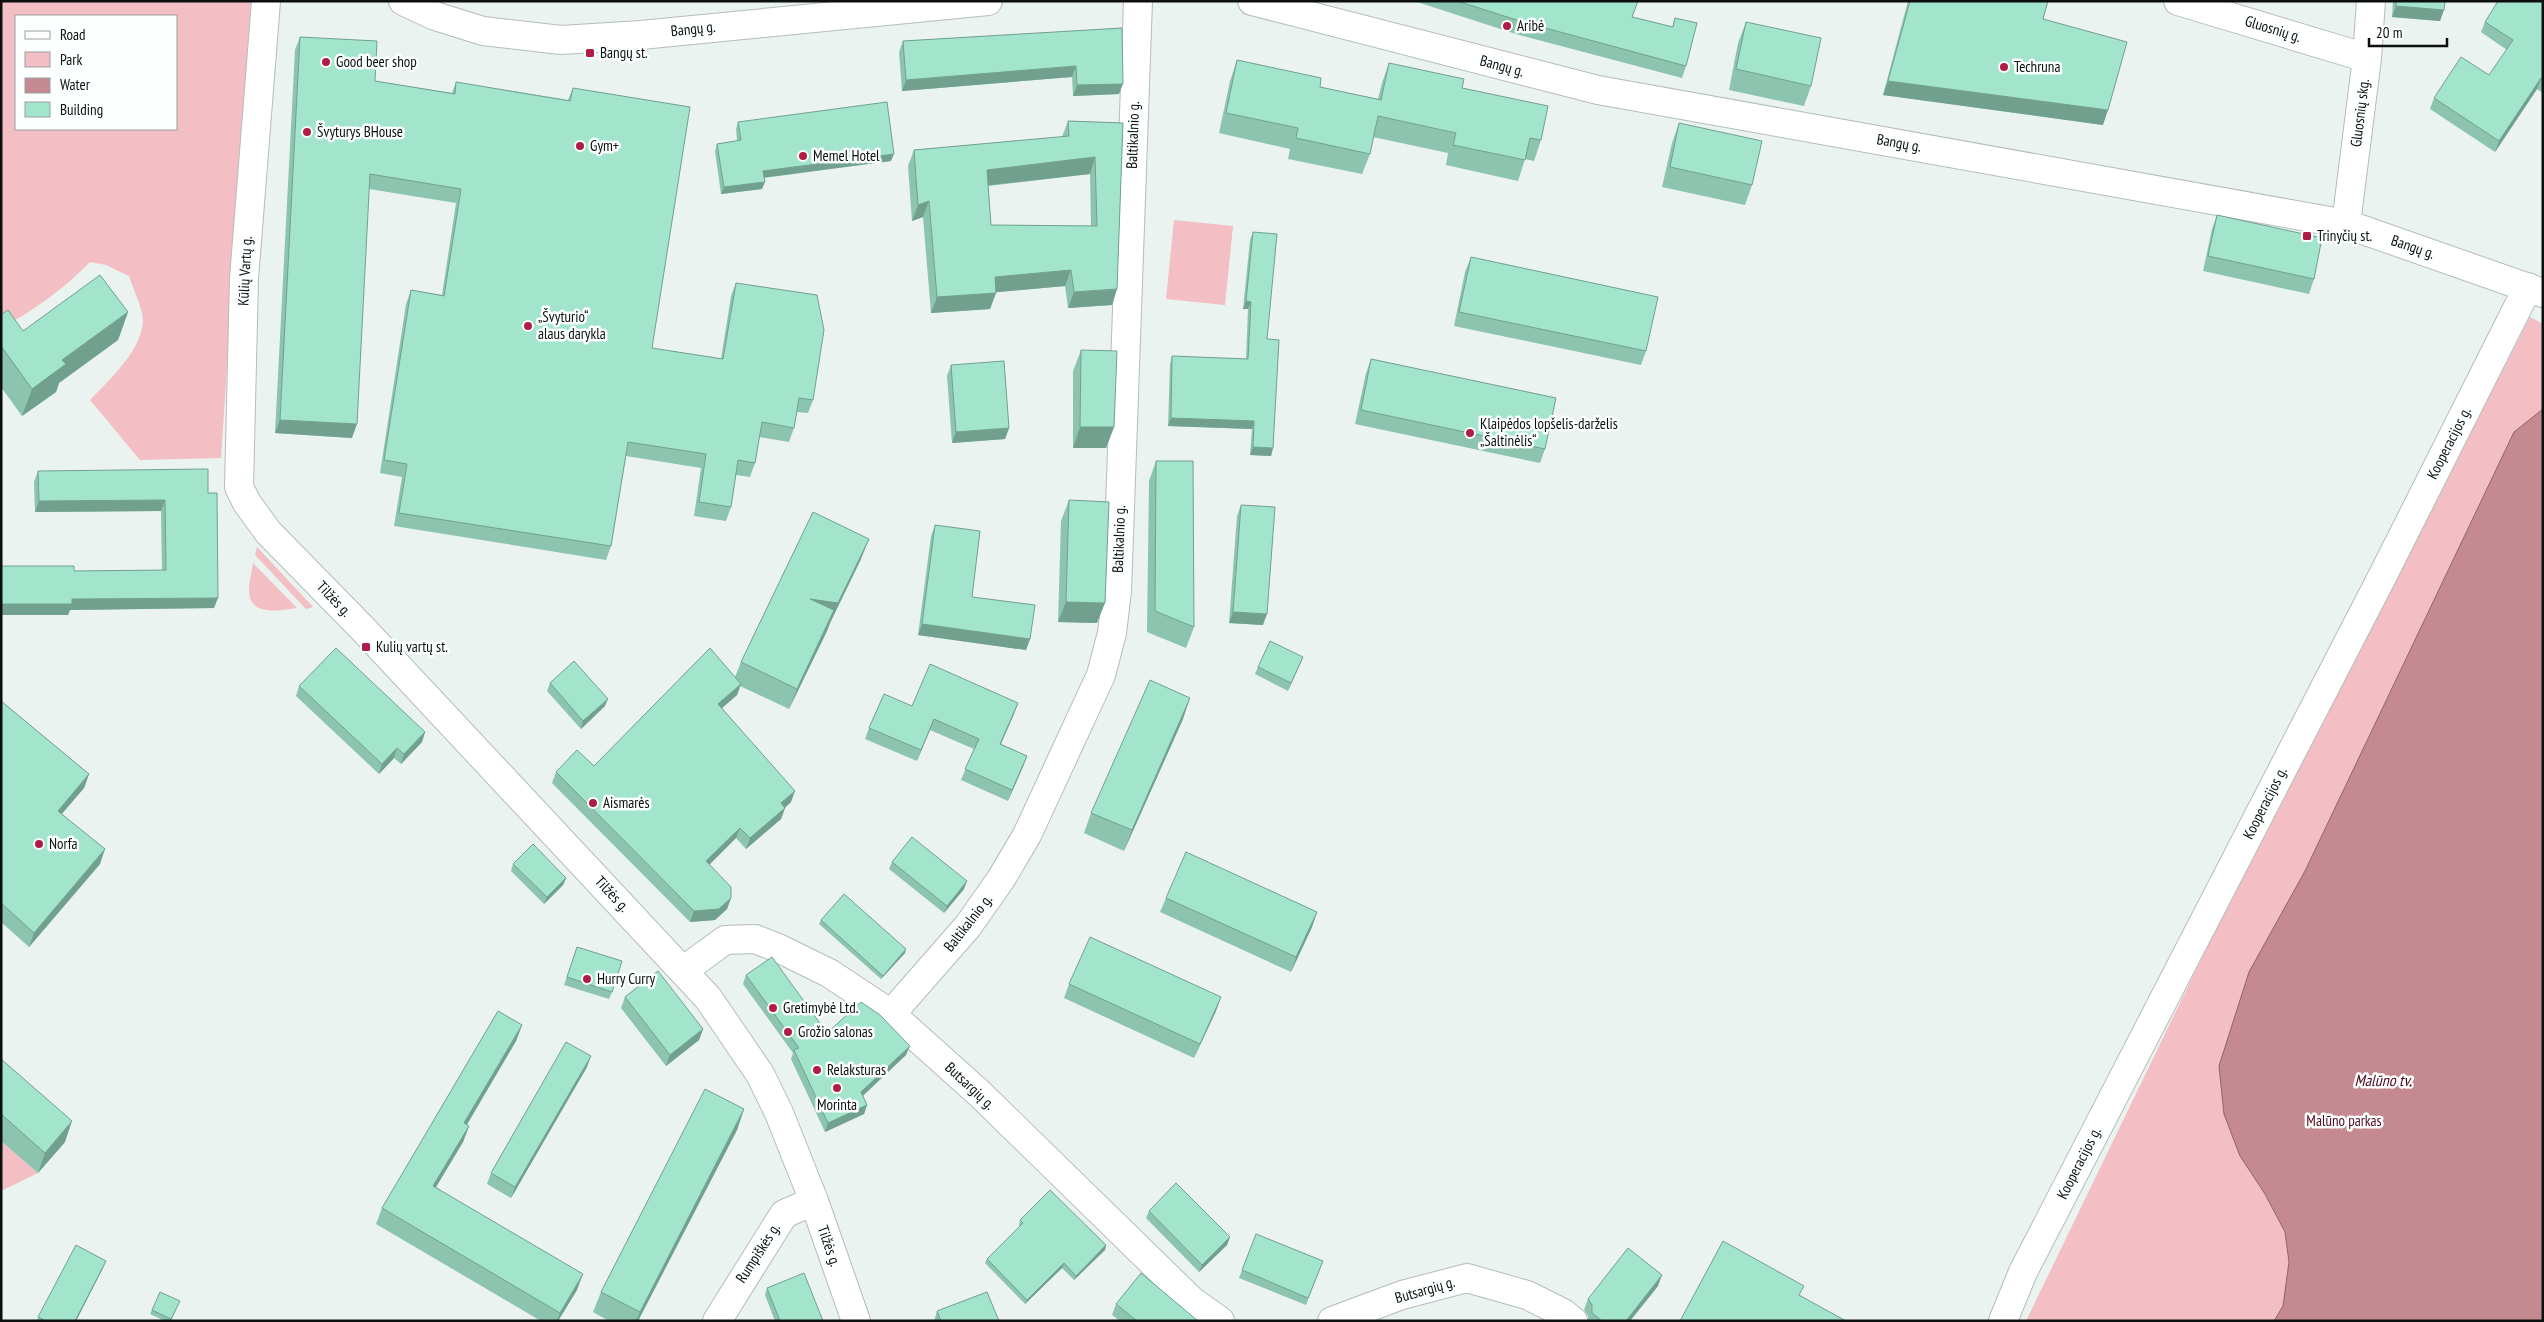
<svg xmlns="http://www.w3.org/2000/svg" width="2544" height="1322" font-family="'PT Sans Narrow',sans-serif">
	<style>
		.green { fill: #f3bec4; fill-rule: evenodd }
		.water { fill: #c58a91; stroke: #8e6569 }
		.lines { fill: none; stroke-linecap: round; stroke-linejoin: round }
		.street-casing { stroke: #b4bdba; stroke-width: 30 }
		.street { stroke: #fff; stroke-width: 28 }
		.wall { fill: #8cc4af; fill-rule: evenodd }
		.shaded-wall { fill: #72a08f }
		.building { fill: #a3e4cc; stroke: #72a08f; fill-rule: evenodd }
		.poi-dot { fill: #af1c48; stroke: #fbfffd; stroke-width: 2 }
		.labels { text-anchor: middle; stroke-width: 5; stroke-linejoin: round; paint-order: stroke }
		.poi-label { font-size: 15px; fill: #0c0f0d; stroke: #fbfffd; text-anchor: start }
		.street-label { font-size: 15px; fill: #0c0f0d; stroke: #fbfffd }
		.park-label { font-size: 15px; fill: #530a1f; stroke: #fbfffd }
		.water-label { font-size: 16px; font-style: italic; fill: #50071d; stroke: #fbfffd }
	</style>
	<rect width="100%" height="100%" fill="#eaf3ef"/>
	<!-- green -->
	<path class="green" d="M1,1h250l-30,457 -81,2 -50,-60c19,-20 59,-56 52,-87 -3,-12 -9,-25 -13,-37l-23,-11 -16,-3c-25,26 -57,49 -89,66zM16,16h160v113h-160z
		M1174,220l59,6 -8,79 -59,-6z
		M2530,317l13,7v997h-517l181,-374z
		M257,547l56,60 -7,2 -51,-54z
		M253,563l44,45c-13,2 -41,8 -47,-10 -3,-10 2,-25 3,-35z
		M1,1141l37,32 -37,18z"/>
	<!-- water -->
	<path class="water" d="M2543,409v912h-269l9,-15 6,-44 -4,-30 -20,-38 -25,-38 -16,-42 -5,-48 30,-94 56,-101 209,-439z"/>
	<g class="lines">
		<!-- street casing -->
		<g class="street-casing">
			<path id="street" d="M266,1l-22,278 -5,208 8,16 21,29 95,97 345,369 52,76 19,39 35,88 42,120
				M403,1l32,15 48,15 78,9 80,-5 347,-34
				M1252,1l346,89 748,134 197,69
				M2178,1l189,57
				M2346,224l21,-166 4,-57
				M684,970l41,-30 30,-1 23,9 51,25 62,41 89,80 212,207 28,20
				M891,1014l77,-88 33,-47 26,-44 74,-160 11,-42 5,-42 21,-590
				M717,1321l67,-107 30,-13
				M1332,1321l70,-26 65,-17 60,17 36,18 10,8
				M2003,1321l20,-49 361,-699 144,-286"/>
		</g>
		<!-- street -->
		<use href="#street" class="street"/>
	</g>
	<!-- wall -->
	<path class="wall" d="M1414,1h224l-6,16 40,10 3,-9 11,48 -4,12 -163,-43z
		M1908,1h140l-5,18 60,106 -220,-30z
		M2393,1h52l-5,20 -48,-4z
		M2543,1v92l-6,-4 -42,63 -65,-43 4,-11 55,-23 18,-25 -26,-18 4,-10z
		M1746,22l65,64 -7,20 -75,-16 9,-47z
		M1122,28l-3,66 -46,2 -1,-19 -170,14 -3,-39 4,-11z
		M300,37l75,44 77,12 4,-11 112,18 5,-12 79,260 69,11 10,-63 5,-13 77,117 -5,13 -11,-1 -3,16 -5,14 -30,-5 -4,26 -5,14 -14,-2 -5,32 -5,14 -32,-5 7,-48 -75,-12 -15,90 -5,14 -212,-34 8,-49 -22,-4 26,-169 5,-14 31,5 14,-92 -87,-14 -17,249 -77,-5 20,-383z
		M1237,60l83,27 58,12 4,-16 7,-20 73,25 79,52 -7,21 -9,-2 -7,22 -72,-16 2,-12 -75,-16 -3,17 -8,20 -74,-15 2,-10 -71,-16 11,-52z
		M1068,121l55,2 -6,166 -5,16 -44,3 -3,-22 -69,6 -6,17 -59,4 -8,-96 -11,4 -4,-55 6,-16 148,-13zM1090,174l1,52 -100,-1 -3,-39z
		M738,122l153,39 -127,17 -2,11 -41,5 -6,-43 2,-7 20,-3 -1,-12z
		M1679,123l73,62 -7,20 -83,-18 10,-44z
		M2217,215l97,64 -5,15 -106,-23 9,-42z
		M1253,232l14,107 6,109 -2,8 -21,-1 2,-26 -84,-3 2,-62 2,-8 74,3 2,-50h-5l7,-69z
		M1471,257l175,94 -5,14 -187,-39 11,-54z
		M128,312l-10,28 -59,43 -3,9 -34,24 -21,-29v-72l22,16z
		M1081,350l33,77 -8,21h-33v-77z
		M1371,359l174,90 -5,14 -185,-39 11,-51z
		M951,365l58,63 -4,11 -53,4 -5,-67z
		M1156,461l38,166 -8,21 -39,-16 2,-151z
		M38,471l170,22 6,115 -144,2 -2,5h-67v-49l73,5 88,-1 -1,-59 -126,1 -1,-30z
		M1069,500l28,123 -39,-1 3,-101z
		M1241,505l22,120 -34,-2 8,-107z
		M935,525l37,72 58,42 -4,11 -108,-15 13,-99z
		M861,559l-31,64 -3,8 -38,78 -49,-23 -3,9 -15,13 69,94 -6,6 -4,11 -35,30 -10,-11 -27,27 22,33 -4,11 -12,11 -25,2 -138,-139 4,-11 38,-6 141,-89 6,-15z
		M1303,657l-15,34 -33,-17 3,-7z
		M550,683l55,23 -24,23 -34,-38z
		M299,686l126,46 -3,10 -21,22 -7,-6 -15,16 -83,-78z
		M1,701l88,73 -5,14 -22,26 38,50 -71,83 -28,-25z
		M912,706l102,8 -13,30 26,12 -19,45 -47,-21 13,-31 -44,-19 -13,31 -52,-22 4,-11z
		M1183,719l-59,132 -40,-18 7,-20z
		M892,862l72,27 -20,24 -55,-44z
		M513,864l53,14 -3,7 -19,19 -33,-33z
		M1166,898l151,14 -5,15 -21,45 -131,-60z
		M821,920l84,33 -24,26 -62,-55z
		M577,947l35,45 -3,7 -45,-14z
		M746,975l81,58 79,22 -43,41 4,9 -3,9 -39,18 -34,-73 2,-6 -50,-69z
		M1069,984l147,27 -22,47 -130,-60z
		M625,997l78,32 -4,11 -33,26 -45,-58z
		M522,1025l-6,16 -49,84 2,1 -6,16 -27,45 141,103 -19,31h-17l-165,-97 6,-16z
		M1,1059l64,83 -27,31 -37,-32z
		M587,1067l-76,131 -24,-14 4,-11z
		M744,1109l-7,21 -99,191h-29l-16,-9 8,-20z
		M1149,1211l81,26 -3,8 -28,27 -53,-54z
		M1020,1220l86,25 -1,5 -31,30 -12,-12 -37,36 -40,-41 2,-4 33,-33 -1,-1z
		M1256,1234l67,27 -17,44 -67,-27z
		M103,1268l-27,53h-39l1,-4z
		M1658,1286l-28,35h-42v-5l-4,-6 4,-11z
		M767,1288l56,33h-48l-10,-26z
		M1116,1304l82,17h-78l-8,-6z
		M178,1305l-7,16h-6l-15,-7 2,-4z
		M937,1311l4,10h-7z"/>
	<!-- shaded-wall -->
	<path class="shaded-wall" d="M2396,6l48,4 -4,11 -48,-4z
		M1076,66l-4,11 -170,14 4,-11z
		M2541,78l-4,11 -42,63 4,-11z
		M1888,81l220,29 -5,15 -220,-30z
		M1123,84l-4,10 -46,2 4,-11z
		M894,154l-3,7 -131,17 3,-7z
		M1095,157l-5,17 -109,12 6,-16z
		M765,182l-3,7 -41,5 3,-7z
		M929,201l-6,16 -11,4 6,-16z
		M1071,270l-6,16 -76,7 6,-16z
		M1117,289l-5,16 -44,3 6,-16z
		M996,293l-6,16 -59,4 6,-16z
		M1246,301l5,1 -3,7h-5z
		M128,312l-10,28 -59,43 -3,9 -34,24 10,-27 30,-29z
		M1171,418l83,3 -2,8 -84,-3z
		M280,420l77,4 -5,14 -77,-5z
		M1080,427h34l-8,21h-33z
		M1009,428l-4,11 -53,4 4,-11z
		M1253,447l20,1 -2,8 -21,-1z
		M165,500l-4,11 -126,1 4,-11z
		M869,539l-8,20 -31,64 -3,8 -38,78 8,-20 13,-90z
		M218,598l-4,10 -144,2 -2,5h-67v-11l71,-5z
		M1066,602l39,1 -8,20 -39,-1z
		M1233,612l34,2 -4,11 -34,-2z
		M922,624l108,15 -4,11 -108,-15z
		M1303,657l-3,7 -12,27 3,-8z
		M741,684l-4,11 -23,20 4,-11z
		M1190,698l-7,21 -59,132 8,-21z
		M608,699l-3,7 -24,23 2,-8z
		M1018,703l-4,11 -18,41 4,-11z
		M934,719l-4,11 -13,31 4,-11z
		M425,732l-3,10 -21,22 3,-10z
		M397,748l-3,10 -15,16 3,-10z
		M1027,756l-4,11 -15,34 4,-11z
		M89,774l-5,14 -32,37 6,-14z
		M795,791l-4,11 -14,12 4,-11z
		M785,808l-4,11 -35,30 4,-11z
		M740,828l-4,10 -34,34 4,-11z
		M105,849l-5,15 -71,83 5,-14z
		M566,878l-3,7 -19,19 3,-7z
		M967,881l-3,8 -20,24 3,-7z
		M731,898l-4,11 -12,11 -25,2 4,-11z
		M1317,912l-5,15 -21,45 5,-15z
		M906,949l-1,4 -24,26 2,-3z
		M1221,997l-5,14 -22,47 6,-14z
		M522,1025l-6,16 -58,98 6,-16z
		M703,1029l-4,11 -33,26 4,-11z
		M910,1046l-4,9 -48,45 3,-8z
		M591,1056l-4,11 -76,131 4,-11z
		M867,1105l-3,9 -39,18 3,-9z
		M744,1109l-7,21 -99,191h-2l4,-9z
		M72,1121l-7,21 -27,31 7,-20z
		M469,1126l-6,16 -36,60 6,-16z
		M1230,1237l-3,8 -28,27 3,-7z
		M1106,1245l-1,5 -31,30 2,-4z
		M106,1261l-3,7 -27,53h-1z
		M1064,1263l-2,5 -37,36 2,-4z
		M583,1274l-6,16 -19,31h-1l3,-8z
		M1662,1275l-4,11 -28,35h-4z"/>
	<!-- building -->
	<path class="building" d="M1457,1h181l-6,16 41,10 2,-9 22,5 -11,43 -163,-44z
		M1910,1h138l-5,18 84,23 -19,68 -220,-29z
		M2396,1h49l-1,9 -48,-4z
		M2498,1h45v78l-2,-1 -42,63 -65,-43 27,-41 28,18 24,-35 -28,-18z
		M1746,22l75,16 -10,48 -75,-17z
		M1122,28l1,56 -46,1 -1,-19 -170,14 -3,-39z
		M300,37l77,4 -2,40 80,13 1,-12 114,19 3,-13 117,19 -38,241 71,11 13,-76 81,12 7,35 -11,70 -14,-2 -5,30 -32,-6 -7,41 -17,-3 -7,47 -32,-5 7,-48 -78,-12 -17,104 -212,-33 8,-49 -23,-4 27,-170 33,6 17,-107 -91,-15 -13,250 -77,-4z
		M1237,60l84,18 -1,9 61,13 8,-37 75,16 -2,9 86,18 -7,34 -11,-2 -5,22 -72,-15 3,-12 -78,-17 -8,38 -74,-16 2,-10 -72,-15z
		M887,102l7,52 -131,17 2,11 -41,5 -7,-43 24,-4 -3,-18z
		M1068,121l55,2 -6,166 -43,3 -3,-22 -76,7 1,16 -59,4 -8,-96 -11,4 -4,-55 155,-14zM1095,157l2,69 -106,-1 -4,-55z
		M1679,123l83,18 -10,44 -82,-18z
		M2217,215l105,23 -8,41 -106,-23z
		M1253,232l24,2 -10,105 12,1 -6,108 -20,-1 1,-26 -83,-3 1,-62 76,3 3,-57 -5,-1z
		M1471,257l187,40 -12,54 -187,-39z
		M100,275l28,37 -66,48 4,4 -34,25 -31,-43v-31l7,-5 15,21z
		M1081,350l36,1 -3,76h-34z
		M1371,359l185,39 -11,51 -184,-39z
		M1004,361l5,67 -53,4 -5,-67z
		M1156,461h37l1,166 -39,-16z
		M208,469v24h9l1,105 -146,1v5h-71v-38h73v5l92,-1 -1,-70 -126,1 -1,-30z
		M1069,500l40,2 -4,101 -39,-1z
		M1241,505l34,2 -8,107 -34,-2z
		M813,512l56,27 -31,64 -28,-4 24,11 -37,79 -56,-27z
		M935,525l45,6 -8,66 63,8 -5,34 -108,-15z
		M1270,641l33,16 -12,26 -33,-16z
		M336,648l89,84 -21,22 -7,-6 -15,16 -83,-78z
		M710,648l31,36 -23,20 77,87 -14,12 4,5 -35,30 -10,-10 -34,33 25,26v11l-12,11 -25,2 -138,-139 21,-22 17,16z
		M574,661l34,38 -25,22 -33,-38z
		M930,664l88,39 -18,41 27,12 -15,34 -47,-21 14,-30 -45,-20 -13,31 -52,-22 15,-34 28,12z
		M1150,680l40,18 -58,132 -41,-17z
		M1,701l88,73 -31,37 47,38 -71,84 -33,-30z
		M912,837l55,44 -20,25 -55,-44z
		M533,844l33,34 -19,19 -34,-33z
		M1186,852l131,60 -21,45 -130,-59z
		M844,894l62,55 -23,27 -62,-56z
		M1090,937l131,60 -21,47 -131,-60z
		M577,947l45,14 -10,31 -45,-15z
		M772,957l55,76 34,-31 19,13 30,31 -49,46 6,13 -39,18 -34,-73 5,-2 -53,-73z
		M658,971l45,58 -33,26 -45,-58z
		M498,1011l24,14 -58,98 5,3 -36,60 150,88 -23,39 -178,-105z
		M566,1042l25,14 -76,131 -24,-14z
		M1,1059l71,62 -27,32 -44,-39z
		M705,1089l39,20 -104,203 -39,-20z
		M1176,1183l54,54 -28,28 -53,-54z
		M1050,1190l56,55 -30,31 -12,-13 -37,37 -40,-41 36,-36 -3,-3z
		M1256,1234l67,27 -15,37 -66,-28z
		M1723,1241l81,45 -5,9 47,26h-166z
		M76,1245l30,16 -31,60h-29l-8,-4z
		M1628,1248l34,27 -36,46h-24l-10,-8v-8l-4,-6z
		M804,1273l19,48h-43l-13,-33z
		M1141,1273l57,48h-61l-21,-17z
		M160,1292l20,9 -9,18 -19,-9z
		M987,1292l12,29h-58l-4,-10z"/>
	<!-- markers -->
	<g class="poi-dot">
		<circle cx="1507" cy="26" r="5"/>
		<rect x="585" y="48" width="10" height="10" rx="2.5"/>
		<circle cx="326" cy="62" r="5"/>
		<circle cx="2004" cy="67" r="5"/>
		<circle cx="307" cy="132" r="5"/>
		<circle cx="580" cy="146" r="5"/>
		<circle cx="803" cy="156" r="5"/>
		<rect x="2302" y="231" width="10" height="10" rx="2.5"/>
		<circle cx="528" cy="326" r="5"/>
		<circle cx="1470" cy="433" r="5"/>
		<rect x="361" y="642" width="10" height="10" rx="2.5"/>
		<circle cx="593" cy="803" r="5"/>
		<circle cx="39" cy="844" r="5"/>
		<circle cx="587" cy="979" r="5"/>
		<circle cx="773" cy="1008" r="5"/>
		<circle cx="788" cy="1032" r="5"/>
		<circle cx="817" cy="1070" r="5"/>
		<circle cx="837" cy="1088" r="5"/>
	</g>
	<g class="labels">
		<!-- poi labels -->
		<g class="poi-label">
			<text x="1517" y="31">Aribė</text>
			<text x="600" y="58">Bangų st.</text>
			<text x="336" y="67">Good beer shop</text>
			<text x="2014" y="72">Techruna</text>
			<text x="317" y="137">Švyturys BHouse</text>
			<text x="590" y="151">Gym+</text>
			<text x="813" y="161">Memel Hotel</text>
			<text x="2317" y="241">Trinyčių st.</text>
			<text x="538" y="322">„Švyturio“<tspan x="538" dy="17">alaus darykla</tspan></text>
			<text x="1480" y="429">Klaipėdos lopšelis-darželis<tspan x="1480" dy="17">„Šaltinėlis“</tspan></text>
			<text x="376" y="652">Kulių vartų st.</text>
			<text x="603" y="808">Aismarės</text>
			<text x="49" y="849">Norfa</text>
			<text x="597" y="984">Hurry Curry</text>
			<text x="783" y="1013">Gretimybė Ltd.</text>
			<text x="798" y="1037">Grožio salonas</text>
			<text x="827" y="1075">Relaksturas</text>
			<text x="837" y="1110" text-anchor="middle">Morinta</text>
		</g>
		<!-- street labels -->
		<g class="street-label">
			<text transform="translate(693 29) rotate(-6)" y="5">Bangų g.</text>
			<text transform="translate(2273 29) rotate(17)" y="5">Gluosnių g.</text>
			<text transform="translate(1502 66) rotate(15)" y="5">Bangų g.</text>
			<text transform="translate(2360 113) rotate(-83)" y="5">Gluosnių skg.</text>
			<text transform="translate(1133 135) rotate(-88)" y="5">Baltikalnio g.</text>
			<text transform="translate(1899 143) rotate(10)" y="5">Bangų g.</text>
			<text transform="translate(2413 247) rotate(19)" y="5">Bangų g.</text>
			<text transform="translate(245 271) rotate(-87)" y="5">Kūlių Vartų g.</text>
			<text transform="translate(2449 443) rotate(-63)" y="5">Kooperacijos g.</text>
			<text transform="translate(1119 539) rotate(-88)" y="5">Baltikalnio g.</text>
			<text transform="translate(334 599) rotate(46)" y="5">Tilžės g.</text>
			<text transform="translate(2265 803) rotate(-63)" y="5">Kooperacijos g.</text>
			<text transform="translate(612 894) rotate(47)" y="5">Tilžės g.</text>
			<text transform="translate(968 923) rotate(-52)" y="5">Baltikalnio g.</text>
			<text transform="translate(970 1086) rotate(43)" y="5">Butsargių g.</text>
			<text transform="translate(2079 1163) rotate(-63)" y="5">Kooperacijos g.</text>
			<text transform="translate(829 1246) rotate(71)" y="5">Tilžės g.</text>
			<text transform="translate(758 1253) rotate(-57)" y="5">Rumpiškės g.</text>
			<text transform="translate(1425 1290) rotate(-16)" y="5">Butsargių g.</text>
		</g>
		<!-- park labels -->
		<g class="park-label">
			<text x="2344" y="1126">Malūno parkas</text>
		</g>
		<!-- water labels -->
		<g class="water-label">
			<text x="2383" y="1086">Malūno tv.</text>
		</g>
	</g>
	<!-- border -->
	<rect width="2544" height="1322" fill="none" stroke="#0c0f0d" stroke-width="5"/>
	<!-- legend -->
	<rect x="15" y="15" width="162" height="115" fill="#fbfffd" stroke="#9b9f9d"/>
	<rect x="25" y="31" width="25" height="8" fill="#ffffff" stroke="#9b9f9d"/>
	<text x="60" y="40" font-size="15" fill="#0c0f0d">Road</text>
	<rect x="25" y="52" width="25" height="15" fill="#f3bec4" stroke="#9b9f9d"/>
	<text x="60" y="65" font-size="15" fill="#0c0f0d">Park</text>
	<rect x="25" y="78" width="25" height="15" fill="#c58a91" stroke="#9b9f9d"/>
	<text x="60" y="90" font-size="15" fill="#0c0f0d">Water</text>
	<rect x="25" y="102" width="25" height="15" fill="#a3e4cc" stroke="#9b9f9d"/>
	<text x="60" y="115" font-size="15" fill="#0c0f0d">Building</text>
	<!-- scale -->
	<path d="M2369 38v8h78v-8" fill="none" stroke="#0c0f0d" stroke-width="2.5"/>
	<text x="2376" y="38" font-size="15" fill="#0c0f0d" stroke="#fbfffd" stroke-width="4" paint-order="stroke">20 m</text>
</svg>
